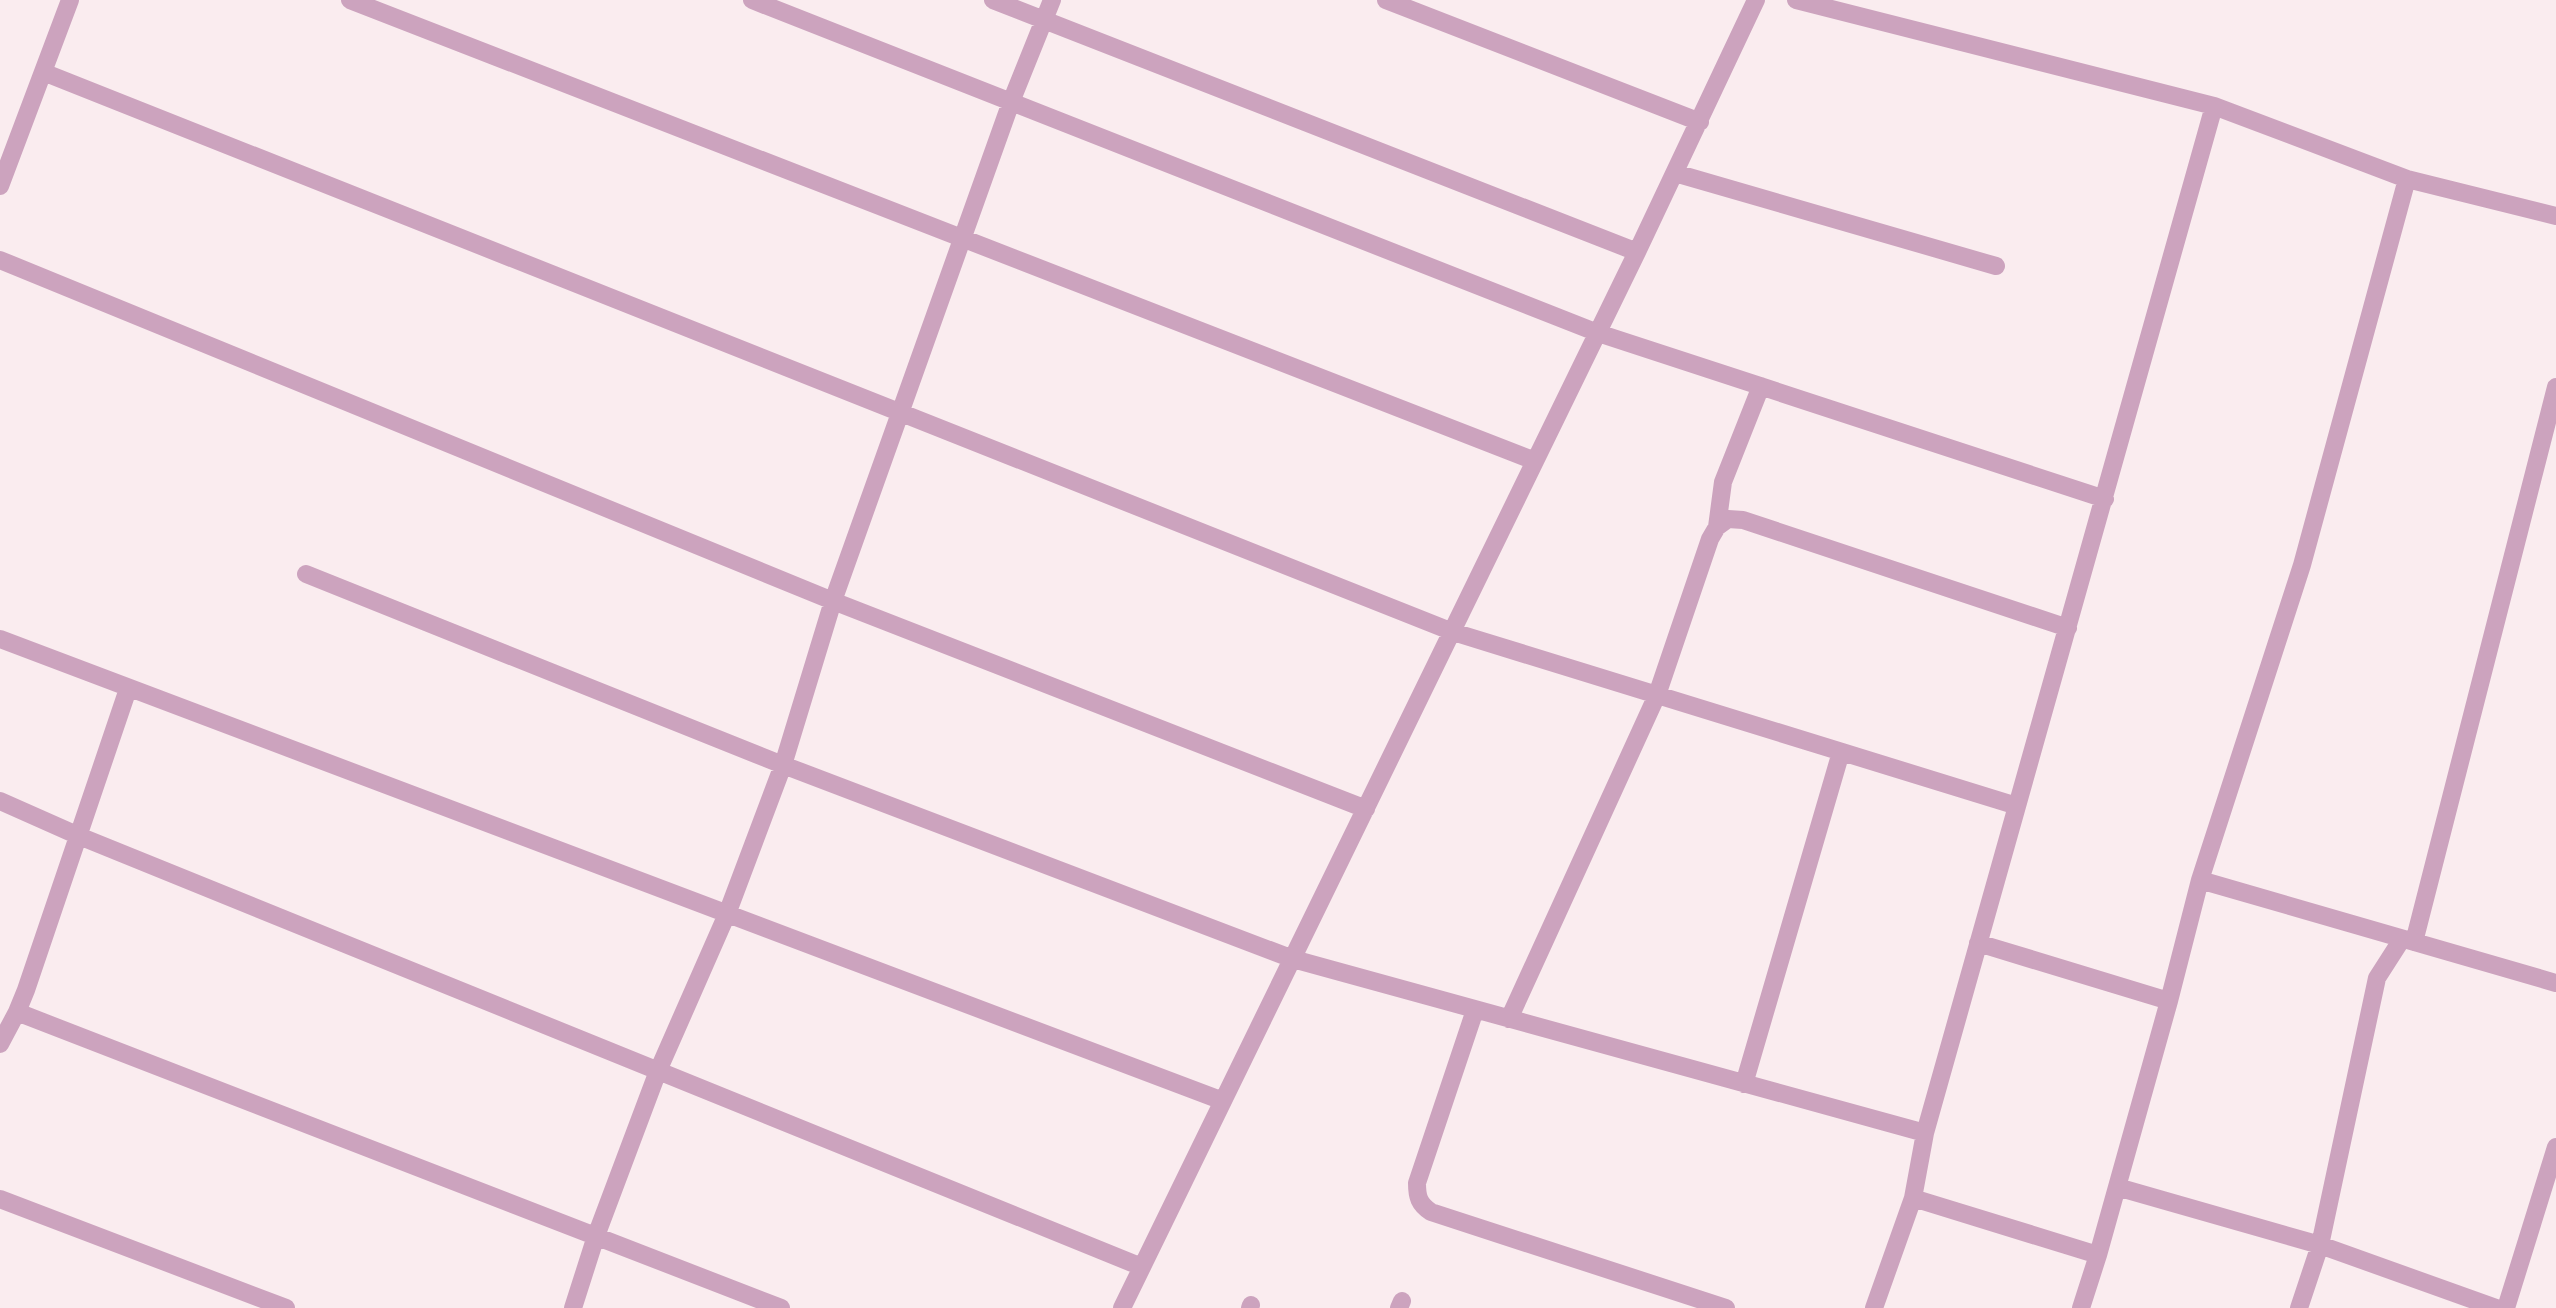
<svg xmlns="http://www.w3.org/2000/svg" width="2556" height="1308" font-family="Lora,serif">
	<style>
		.lines { fill: none; stroke-linecap: round; stroke-linejoin: round }
		.minor { stroke: #cca3be; stroke-width: 18 }
	</style>
	<rect width="100%" height="100%" fill="#faecef"/>
	<g class="lines">
		<!-- minor -->
		<path class="minor" d="M350,0l1185,461
			M752,0l846,333 507,166
			M993,0l644,252
			M1386,0l314,122
			M1796,0l418,106
			M43,72l1410,560 564,174
			M1675,173l321,93
			M0,186l70,-186
			M0,260l833,341 533,208
			M1717,527l6,-45 38,-96
			M306,574l477,191 510,194 632,174 -12,65 185,57 71,-254 31,-121 102,-315 105,-386 149,37
			M0,639l1223,462
			M0,801l79,35 1063,431
			M2200,880l356,103
			M2414,942l142,-555
			M1978,943l191,58
			M1475,1010l-58,173c0,14 2,21 14,29l295,96
			M17,1012l764,296
			M1509,1019l148,-324 53,-156 7,-12 11,-8 15,1 325,108
			M0,1044l17,-32 9,-22 102,-301
			M1744,1084l97,-332
			M1925,1133l289,-1027 193,73
			M2117,1187l203,58 176,63
			M0,1199l286,109
			M573,1308l23,-72 62,-165 69,-157 56,-149 50,-164 178,-499 41,-102
			M1122,1308l515,-1056 119,-252
			M1250,1308l1,-3
			M1399,1308l3,-7
			M1874,1308l39,-110
			M2081,1308l17,-53
			M2299,1308l21,-63 57,-267 25,-39
			M2506,1308l50,-161"/>
	</g>
</svg>
